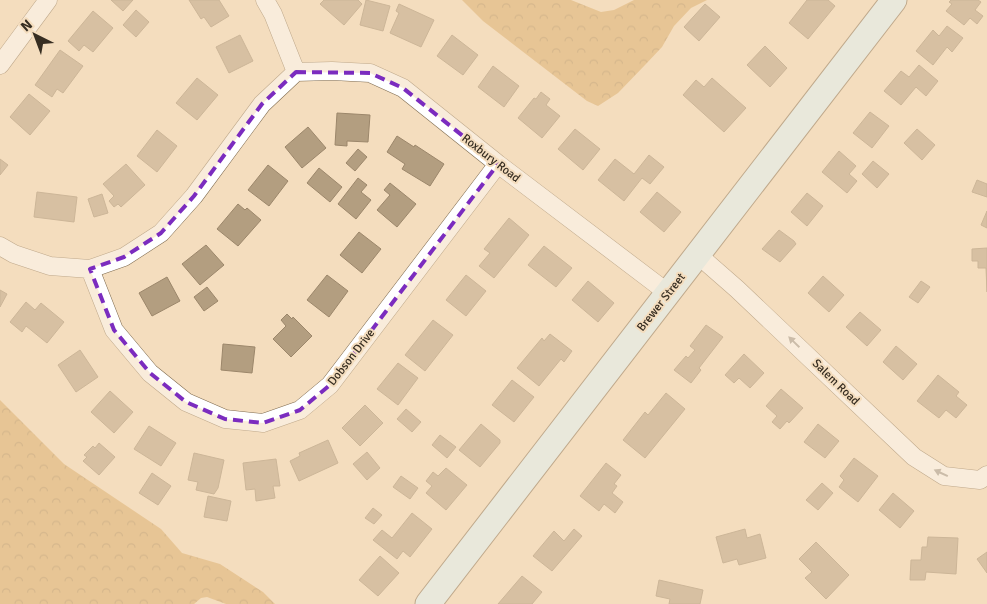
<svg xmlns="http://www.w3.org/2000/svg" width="987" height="604" font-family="Signika,sans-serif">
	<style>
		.forest { fill: url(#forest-crowns) }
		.building { fill: #b39e80; stroke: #9c876b }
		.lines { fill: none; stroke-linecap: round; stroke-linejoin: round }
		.street-casing { stroke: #7f6b4f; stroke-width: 19 }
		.secondary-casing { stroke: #7f6b4f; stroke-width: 27 }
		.street { stroke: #fff; stroke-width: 18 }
		.secondary { stroke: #dcf5ff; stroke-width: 25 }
		.oneway { fill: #9a9690 }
		.marked { fill: none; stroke: #7b2cbf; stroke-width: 4; stroke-dasharray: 10 6; stroke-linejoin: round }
		.labels { text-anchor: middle; stroke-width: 4; stroke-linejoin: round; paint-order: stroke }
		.street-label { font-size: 12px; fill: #362d21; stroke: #f4ddbe }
	</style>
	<defs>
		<pattern id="forest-crowns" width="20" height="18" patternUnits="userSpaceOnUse" patternTransform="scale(1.25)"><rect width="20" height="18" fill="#d8a964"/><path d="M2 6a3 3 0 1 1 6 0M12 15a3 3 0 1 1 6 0" fill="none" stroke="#b08a52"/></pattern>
	</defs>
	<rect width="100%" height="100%" fill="#f4ddbe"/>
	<!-- forest -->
	<path class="forest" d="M462,0h109l30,12 13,-2 20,-10h73l-16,8 -17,18 -12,21 -17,18 -27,28 -20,13 -11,-5 -104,-80z
		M0,400l64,64 97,65 21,24 38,11 43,28 12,12h-49l-19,-7 -6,1 -7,6h-194z"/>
	<!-- building -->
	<path class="building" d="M111,0h22l-10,11z
		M189,0h30l10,16 -18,11 -7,-10 -3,2z
		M324,0h34l4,4 -18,21 -24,-21z
		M366,0l24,6 -7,25 -23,-6z
		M807,0h21l7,6 -27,33 -19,-16z
		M951,0h27l3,2 -6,8 8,6 -6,8 -7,-6 -6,7 -18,-14 6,-7 -3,-2z
		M399,4l35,16 -13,27 -31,-14 9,-20 -3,-2z
		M705,4l15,13 -21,24 -15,-14z
		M136,10l13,12 -13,15 -13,-12z
		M93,11l20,17 -20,24 -9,-7 -5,6 -11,-10z
		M947,26l16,12 -11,14 -5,-5 -14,18 -17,-14 17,-21 6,6z
		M240,35l13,26 -24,12 -13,-26z
		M452,35l26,20 -15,20 -26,-19z
		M765,46l22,22 -17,19 -23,-22z
		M60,50l23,16 -20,27 -6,-4 -5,8 -17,-12z
		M919,65l19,16 -12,15 -10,-9 -15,18 -17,-14 17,-20 8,6z
		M493,66l26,20 -15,21 -26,-20z
		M197,78l21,17 -21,25 -21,-17z
		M712,78l34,30 -22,24 -41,-37 13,-15 8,7z
		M541,92l9,7 -4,6 14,11 -18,22 -24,-20 16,-20 2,1z
		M29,94l21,17 -20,24 -20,-18z
		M870,112l19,14 -17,22 -19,-15z
		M337,113l33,2 -2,27 -21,-1v5l-12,-1z
		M308,127l18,21 -24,20 -17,-21z
		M575,129l25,20 -17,21 -25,-21z
		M917,129l18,16 -13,15 -18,-17z
		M157,130l20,16 -20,26 -20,-16z
		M397,136l17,11 1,-2 29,19 -14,22 -28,-17 3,-5 -18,-12z
		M358,149l9,8 -12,14 -9,-8z
		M839,151l17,15 -7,8 8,7 -10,12 -25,-21z
		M649,155l15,12 -14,17 -8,-6 -18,23 -26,-21 17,-21 19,15z
		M0,159l8,6 -8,10z
		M873,161l16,13 -12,14 -15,-14z
		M126,164l19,21 -24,22 -3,-3 -4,3 -5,-6 5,-5 -11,-12z
		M268,165l20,16 -19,25 -21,-16z
		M319,168l23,19 -12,15 -23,-19z
		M358,178l9,7 -6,7 10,8 -15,19 -18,-15z
		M977,180l10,4v13l-15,-5z
		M390,183l26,21 -19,23 -20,-17 13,-15 -6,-5z
		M37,192l40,5 -3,25 -40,-5z
		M657,192l24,20 -17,20 -24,-20z
		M807,193l16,13 -16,20 -16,-14z
		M102,194l6,19 -14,4 -6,-18z
		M238,204l7,6 2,-2 14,12 -23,26 -21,-17z
		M987,211v17l-6,-3z
		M509,218l20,17 -35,43 -15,-12 11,-13 -6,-4z
		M779,230l15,11 2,3 -16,18 -18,-13z
		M359,232l22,17 -19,24 -22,-18z
		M206,245l18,20 -24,20 -18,-21z
		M544,246l28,22 -16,19 -28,-22z
		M987,248v44l-1,-24h-8v-7h-6v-12z
		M327,275l21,16 -19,26 -22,-17z
		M466,275l20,16 -20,25 -20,-16z
		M823,276l21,19 -15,17 -21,-19z
		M167,277l13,24 -28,15 -13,-23z
		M588,281l26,22 -16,19 -26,-22z
		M921,281l9,6 -12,16 -9,-6z
		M207,287l11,14 -14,10 -10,-14z
		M0,290l7,4 -7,13z
		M26,302l9,8 6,-7 23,19 -17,21 -21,-17 -4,6 -12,-10z
		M860,312l21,18 -14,16 -21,-19z
		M287,314l5,5 1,-2 19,19 -21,21 -18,-18 13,-13 -5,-6z
		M433,320l20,15 -28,36 -20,-16z
		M706,325l17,12 -24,31 2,2 -10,13 -17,-13 12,-14 2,2 7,-8 -5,-4z
		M550,334l22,17 -8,11 -3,-3 -22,27 -22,-18 25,-30 2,3z
		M223,344l32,3 -3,26 -31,-3z
		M896,346l21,18 -14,16 -20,-18z
		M80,350l18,27 -22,15 -18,-27z
		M744,354l20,19 -14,15 -11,-10 -5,5 -9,-8z
		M398,363l20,15 -20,27 -21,-16z
		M938,375l21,17 -3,4 11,9 -11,13 -10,-8 -7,8 -22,-17z
		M512,380l22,17 -20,25 -22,-17z
		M781,389l22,19 -14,15 -2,-2 -7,8 -8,-7 5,-6 -11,-10z
		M110,391l23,21 -19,21 -23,-21z
		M666,393l19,16 -40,49 -22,-18 22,-28 3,3z
		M365,405l18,18 -23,23 -18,-18z
		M406,409l15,13 -9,10 -15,-13z
		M481,424l19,16v3l-20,24 -21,-17z
		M818,424l21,17 -14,17 -21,-16z
		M149,426l27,17 -15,23 -27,-17z
		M440,435l16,12 -9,11 -15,-13z
		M328,440l10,23 -39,18 -9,-20 10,-5 -1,-3z
		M99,443l16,14 -16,18 -16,-14 4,-4 -3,-2 9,-9 2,2z
		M367,452l13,16 -13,12 -14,-16z
		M194,453l30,7 -6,28 -4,6 -18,-4 2,-8 -10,-2z
		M854,458l24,18 -20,26 -19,-15 5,-7 -4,-4z
		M276,459l4,27h-7l2,12 -19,3 -1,-12 -9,1 -3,-27z
		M606,463l15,12 -7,9 3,2 -5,7 11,9 -8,11 -11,-9 -5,7 -19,-15z
		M446,468l21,17 -21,25 -20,-17 6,-7 -6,-5 7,-9 5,4z
		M152,473l19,13 -13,19 -19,-12z
		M401,476l17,12 -8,11 -17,-12z
		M822,483l11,10 -15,17 -12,-10z
		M893,493l21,18 -14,17 -21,-18z
		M208,496l23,5 -4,20 -23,-4z
		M373,508l9,7 -8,9 -9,-6z
		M412,513l20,16 -22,28 -7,-6 -6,8 -24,-19 9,-10 10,8z
		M574,529l8,7 -30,35 -19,-15 21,-25 10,10z
		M745,529l2,9 13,-4 6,24 -27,7 -2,-6 -14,4 -7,-26z
		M928,537l30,1 -2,36 -30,-2 -1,8h-15l1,-20h10l1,-13h5z
		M816,542l33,33 -23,24 -21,-21 7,-6 -13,-13z
		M987,552v21l-10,-14z
		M380,556l19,17 -21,23 -19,-16z
		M522,576l20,16 -10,12h-34z
		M659,580l44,10 -3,14h-31l1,-5 -14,-3z"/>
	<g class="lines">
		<!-- street casing -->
		<g class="street-casing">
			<path id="street" d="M265,0l8,14 23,58 36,-1 38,2 33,15 95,76 170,129
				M0,65l48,-65
				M0,246l14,8 36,12 40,3 34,-12 37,-24 33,-37 68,-92 34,-32
				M697,254l40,35 177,168 30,19 36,4 7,-5
				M90,269l24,61 36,43 36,29 39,17 38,4 37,-13 30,-25 168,-221"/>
		</g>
		<!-- secondary casing -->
		<g class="secondary-casing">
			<path id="secondary" d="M428,604l466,-604"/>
		</g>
		<!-- street -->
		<use href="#street" class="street"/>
		<!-- secondary -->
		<use href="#secondary" class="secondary"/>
	</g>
	<!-- one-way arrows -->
	<defs><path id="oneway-solid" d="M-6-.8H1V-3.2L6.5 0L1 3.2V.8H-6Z" transform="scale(1.25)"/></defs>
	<g class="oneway">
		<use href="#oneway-solid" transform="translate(794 342) rotate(-136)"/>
		<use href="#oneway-solid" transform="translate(941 473) rotate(-155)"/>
	</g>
	<!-- marked area -->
	<path d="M0 0H987V604H0ZM296,72l74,1 33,15 95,76 -168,221 -30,25 -37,13 -38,-4 -39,-17 -36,-29 -36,-43 -24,-61 34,-12 37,-24 33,-37 68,-92z" fill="#f4ddbe" fill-opacity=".55" fill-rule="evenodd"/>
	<path class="marked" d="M296,72l74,1 33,15 95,76 -168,221 -30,25 -37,13 -38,-4 -39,-17 -36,-29 -36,-43 -24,-61 34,-12 37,-24 33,-37 68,-92z"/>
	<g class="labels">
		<!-- street labels -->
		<g class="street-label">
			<text transform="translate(491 158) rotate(38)" y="4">Roxbury Road</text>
			<text transform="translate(661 302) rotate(-52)" y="4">Brewer Street</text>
			<text transform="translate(351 357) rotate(-52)" y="4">Dobson Drive</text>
			<text transform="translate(836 382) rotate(44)" y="4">Salem Road</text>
		</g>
	</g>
	<!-- north arrow -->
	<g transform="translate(35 35) rotate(318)" stroke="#f4ddbe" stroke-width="4" paint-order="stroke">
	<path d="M0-4L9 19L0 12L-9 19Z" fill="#362d21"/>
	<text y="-8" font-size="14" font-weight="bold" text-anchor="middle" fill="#362d21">N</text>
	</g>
</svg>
